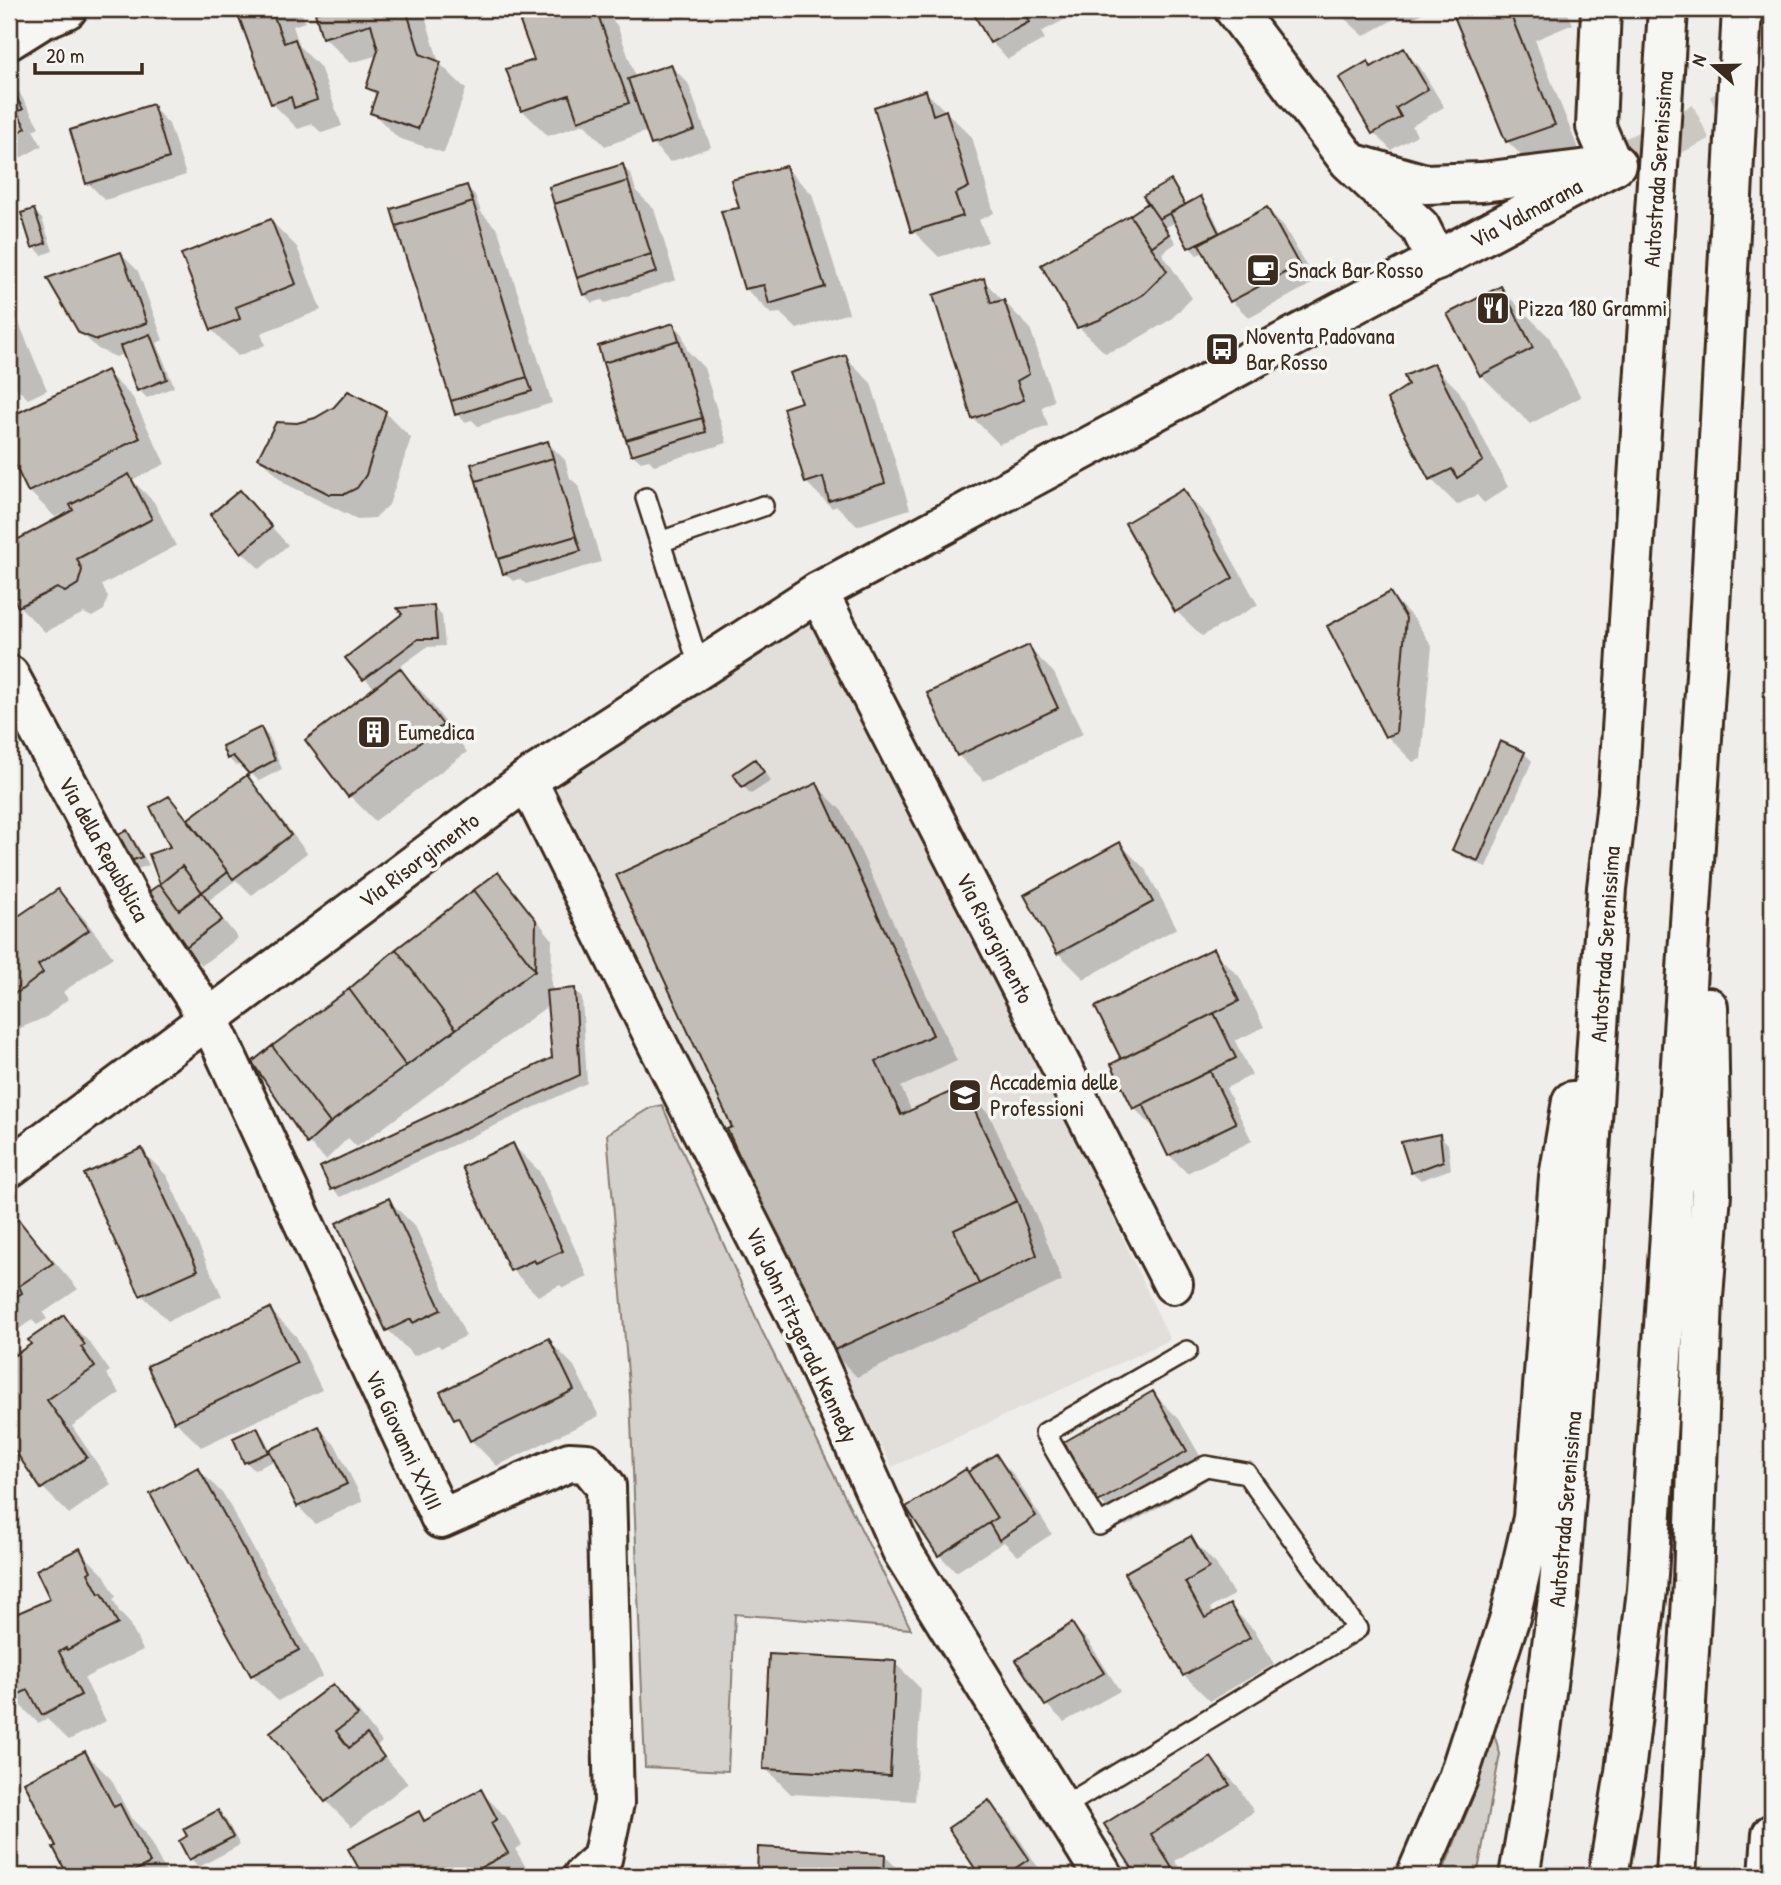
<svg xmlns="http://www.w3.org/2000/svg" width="1781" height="1885" font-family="'Patrick Hand',sans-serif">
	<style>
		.built { fill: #e2dfdb }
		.green { fill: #d4d1cc; stroke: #887e75; stroke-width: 2 }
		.shadow { fill: #0003; fill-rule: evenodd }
		.building { fill: #c2bdb7; stroke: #3b2a1e; stroke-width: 2 }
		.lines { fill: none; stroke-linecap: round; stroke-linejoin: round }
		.tertiary-tunnel { stroke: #cbc7c1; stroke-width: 38; stroke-dasharray: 38 19; stroke-linecap: butt }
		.service-casing { stroke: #3b2a1e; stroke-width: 24 }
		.minor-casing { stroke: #3b2a1e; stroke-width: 44 }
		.tertiary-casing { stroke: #3b2a1e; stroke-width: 44 }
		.motorway-casing { stroke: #3b2a1e; stroke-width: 44 }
		.service { stroke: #f6f6f2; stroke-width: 19 }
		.minor { stroke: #f6f6f2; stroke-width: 38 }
		.tertiary { stroke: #f6f6f2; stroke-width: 38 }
		.motorway { stroke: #f6f6f2; stroke-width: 38 }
		.motorway-bridge-casing { stroke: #3b2a1e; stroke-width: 44; stroke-linecap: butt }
		.motorway-bridge { stroke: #f6f6f2; stroke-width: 38 }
		.labels { text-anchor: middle; stroke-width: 7; stroke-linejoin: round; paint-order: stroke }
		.street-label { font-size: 23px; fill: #3b2a1e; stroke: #f6f6f2 }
		.poi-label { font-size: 23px; fill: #3b2a1e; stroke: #f6f6f2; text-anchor: start }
	</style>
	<rect width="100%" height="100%" fill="#efeeea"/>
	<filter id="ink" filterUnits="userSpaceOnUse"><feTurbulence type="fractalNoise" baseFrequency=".0143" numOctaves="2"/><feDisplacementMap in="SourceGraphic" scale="14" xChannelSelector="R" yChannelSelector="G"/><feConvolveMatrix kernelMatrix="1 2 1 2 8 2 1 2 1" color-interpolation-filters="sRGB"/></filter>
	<g filter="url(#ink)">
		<!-- built -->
		<path class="built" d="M818,617l197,388 155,335 -278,127 -347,-679z"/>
		<!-- green -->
		<path class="green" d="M662,1105l100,226 149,298 -176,-15 -7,157 -83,-4 -15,-371 -23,-262 43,-26z
			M1494,1734l6,20 -23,122h-36l33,-81z"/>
		<!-- shadow -->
		<path class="shadow" d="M9,9h35l-35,20z
			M238,9h62l5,13 -12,4 7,21 20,20 22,59 -20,7 -10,-9 -14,5 -26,-26z
			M338,9h85l16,54 27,26 -22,64 -46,-15 -26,-26 5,-15 -9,-10 11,-32 -29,8 -26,-26 -6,-23z
			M563,9h38l16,16 19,53 35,-12 17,17 23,64 -41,15 -17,-18 -5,-13 -43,15 -21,-22 -36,12 -26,-26 14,-49 -13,-38z
			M668,9h43l-32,10z
			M973,9h112l-44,23 4,7 -37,20 -17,-17z
			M1334,9h95l-19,11 -14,-2 -32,18z
			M1452,9h114l7,15 -38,16 44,111 -46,16 -26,-26z
			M1403,50l17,17 24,40 -32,19 5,9 -26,15 -17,-17 -33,-55 27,-15 5,5z
			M9,82l10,10 20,35 -6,3 9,16 -31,17 3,5 -5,3z
			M926,92l46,45 22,76 -15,7 9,22 -49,15 -26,-26z
			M152,106l17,18 17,51 -81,25 -17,-17z
			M622,166l9,8 5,17 18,18 22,71 -71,23 -3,-3 -10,3 -8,-9z
			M786,168l26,26 37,119 -52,16 -17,-16 -9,1 -26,-26 -4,-79z
			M1170,182l8,8 9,16 14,-8 8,9 13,27 45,-25 17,17 31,56 -66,36 -17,-17 -27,-49 -8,3 -8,-8 -13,-25 -10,5 10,16 -14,10 30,45 -22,22 -45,26 -20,7 -26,-26 72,-124z
			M467,187l8,8 6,17 17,18 54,173 -74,23 -6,-6 -7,2 -8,-8z
			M34,211l8,8 11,32 -11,4 -8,-8z
			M271,221l26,26 24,63 -60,23 4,12 -27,11 -26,-26 -29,-75z
			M9,230l10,17 -10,6z
			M121,254l17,17 25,69 -6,3 17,44 -27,11 -8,-8 -14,-37 -9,4 -18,-8 -18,-17z
			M983,280l47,48 24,73 -12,6 6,19 -49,18 -26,-26z
			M1500,288l49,49 32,60 -51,27 -49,-49z
			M9,299l38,91 -19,9 -19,-19z
			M674,325l8,8 5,17 17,18 23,75 -73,22 -5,-5 -8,2 -9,-8z
			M845,357l26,26 39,126 -53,17 -20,-20 -5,2 -26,-26 -3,-79z
			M1433,365l26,26 49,96 -24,16 -7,-8 -20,10 -26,-26 -42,-80z
			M107,372l26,26 32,66 -33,16 22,22 22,44 -74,39 6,12 -4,13 -12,7 -8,-4 -39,19 -26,-26 -10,-21v-39l66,-35 -1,-3 -19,9 -26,-26 -20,-42v-30z
			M385,412l26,26 -22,67 -14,13 -18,1 -71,-35 -26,-26 37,-34z
			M548,443l17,17 5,18 9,8 22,76 -75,22 -6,-5 -7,2 -9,-8z
			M240,492l48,53 -28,24 -18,-17z
			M1184,492l25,26 49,87 -56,31 -26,-25z
			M1390,594l25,26 17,26 -11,113 -8,3 -26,-26z
			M434,607l8,8 3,31 -18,1 -29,21 28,28 41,56 -92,69 -26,-26 26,-106 -10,-11z
			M1028,647l26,26 29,61 -99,47 -26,-26z
			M261,729l8,8 13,32 -23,12 -17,-17 -6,2 -8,-8 -4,-11zM241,752l1,3 -12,4v-4z
			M1524,753l8,8 -46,106 -23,-10 -8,-8z
			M755,761l16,20 -20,13 -8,-8z
			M246,778l17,17 44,58 -55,42 -16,-15 -28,21 30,37 -36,27 -17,-17 -22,-64 10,-36 15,-27z
			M816,785l26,26 115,250 -56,26 11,25 51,-24 26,26 53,115 20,52 -205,96 -26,-26 -97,-223z
			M127,833l8,8 14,24 -14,5 -20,-31z
			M1120,844l26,26 31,58 -93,51 -26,-26z
			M498,875l17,17 37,47 -1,47 4,6 19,-2 8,8 5,85 -246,114 -8,-8 221,-130 -5,-54 -192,142 -9,-9 -22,22 -17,-17 -55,-81z
			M58,891l25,26 30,40 -50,35 5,7 -22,18 -28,12 -9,-10v-114l9,13z
			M1213,951l26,25 25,51 -29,14 17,34 -26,13 26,53 -65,32 -18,-18 -15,-32 -3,2 -17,-17 -11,-48 -26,-53z
			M1440,1136l8,8 3,25 -30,11 -9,-8z
			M513,1145l26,26 49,106 -25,11 -3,-3 -22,11 -26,-26z
			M141,1150l26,26 55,120 -54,25 -26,-26z
			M389,1201l26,25 51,110 -25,12 -3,-3 -24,11 -26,-26z
			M17,1222l26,26 35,41 -35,24 4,6 -10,6 -5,-5 -23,16v-108z
			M270,1310l26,26 26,54 -121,57 -26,-26z
			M64,1317l26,26 20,28 -4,3 14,19 -48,33 39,58 -42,30 -26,-26 -32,-45 5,-4 -7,-7v-80l2,-2 6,6z
			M548,1340l26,26 25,50 -102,50 -26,-26 -5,-12 -10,-10 -13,-26z
			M1153,1393l26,26 33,58 -86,49 -26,-25z
			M319,1428l17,18 27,55 -48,23 -17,-18 -22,-46 -22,10 -8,-8 10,-33 8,8 7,14z
			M996,1456l17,18 39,60 -34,22 -14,-14 -48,30 -17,-17 30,-81z
			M198,1469l26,26 99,181 -45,25 -26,-26z
			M9,1536l6,9 -6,5z
			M1190,1538l26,26 18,31 -24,13 4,7 16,-9 26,26 18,32 -64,37 -26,-26 -57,-101z
			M79,1550l26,26 11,21 -3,2 7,14 8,8 15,29 -59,28 22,43 -37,19 -22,-21 -9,4 -26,-26 -3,-6v-71l44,-20z
			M1072,1625l17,17 31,49 -56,31 -18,-18z
			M895,1663l26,26 -6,112 -124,-7 -26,-26z
			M333,1686l26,26 23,30 -6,5 32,36 -56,44 -26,-26z
			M85,1753l26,26 20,39 14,14 23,44h-98l-14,-28 3,-1z
			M1211,1759l26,26 17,27 -79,49 10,15h-46l-32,-52z
			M480,1791l26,26 16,28 -7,4 16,27h-166l-14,-26 68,-37 8,8z
			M989,1802l17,17 38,57h-62l-32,-47z
			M218,1812l8,8 14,25 -41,22 -8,-8z
			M760,1849l125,7 20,20h-147z"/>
		<!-- building -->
		<path class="building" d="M236,9h35l13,34 11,-4 22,61 -23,8 -3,-11 -20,7z
			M332,9h74l14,45 21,8 -23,67 -48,-16 7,-21 -11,-4 12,-38 -7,-26 -49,14 -7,-25z
			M557,9h39l33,94 -51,18 -9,-26 -48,16 -15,-42 28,-9 -14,-38z
			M971,9h66l-12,6 4,7 -39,21z
			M1451,9h71l-12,4 45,112 -49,17z
			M1404,48l24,41 -32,19 5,9 -29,17 -33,-56 29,-17 3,6z
			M671,64l24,66 -44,15 -23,-66z
			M9,85l14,24 -6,3 9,16 -17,10z
			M926,90l7,25 13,-5 23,77 -14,7 8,22 -52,16 -37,-125z
			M153,104l16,54 -83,26 -16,-54z
			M623,164l5,17 -74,23 -5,-17z
			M786,166l39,121 -56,17 -5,-19 -20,4 -23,-78 18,-3 -8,-28z
			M1171,180l14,25 -26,14 -16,-23z
			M628,181l23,73 -74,24 -23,-74z
			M467,185l6,17 -77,24 -5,-17z
			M1201,196l18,37 -31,15 -18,-35z
			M473,202l54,175 -76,24 -55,-175z
			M1148,203l21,31 -18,13 -21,-32z
			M1267,207l32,58 -69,37 -31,-58z
			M34,209l12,34 -14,5 -11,-35z
			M1130,215l37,56 -23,23 -45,26 -22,8 -36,-63z
			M271,219l25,65 -60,23 4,12 -29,11 -30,-76z
			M121,252l26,71 -50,17 -18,-7 -32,-55z
			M651,254l6,18 -74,23 -6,-17z
			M984,278l7,25 13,-3 25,74 -12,7 7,19 -52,19 -39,-124z
			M1501,286l32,62 -53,28 -33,-62z
			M674,323l5,17 -76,23 -5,-17z
			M150,334l17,45 -30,12 -17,-45z
			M679,340l23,78 -76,22 -23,-77z
			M846,355l39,128 -56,18 -6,-24 -18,6 -22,-75 18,-6 -11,-29z
			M1434,363l49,98 -26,17 -5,-9 -23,11 -42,-81 21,-14 -4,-9z
			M107,370l33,68 -112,54 -19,-39v-36z
			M527,377l5,14 -77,24 -4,-14z
			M348,391l38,20 -20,64 -9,13 -12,6h-16l-71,-36 18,-36 21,1 18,-5 19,-11z
			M702,418l4,14 -75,23 -5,-15z
			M548,441l5,17 -77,23 -5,-17z
			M553,458l23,78 -78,23 -22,-78z
			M129,474l23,45 -75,40 5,11 -4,14 -13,8 -8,-4 -39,19 -9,-18v-45l64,-34 -3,-5z
			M1184,489l49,89 -58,34 -50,-89z
			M240,490l32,37 -31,26 -31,-38z
			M576,536l5,15 -78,23 -5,-15z
			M1390,592l16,26 -10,115 -11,4 -58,-111z
			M434,605l3,34h-19l-55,41 -18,-22 57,-44 -5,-6z
			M1029,645l29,63 -101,48 -30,-63z
			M400,668l43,57 -95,72 -43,-57z
			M261,727l14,33 -26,14 -16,-18 -6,3 -5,-13z
			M1500,741l25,11 -47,109 -26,-11z
			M755,759l9,13 -22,15 -9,-13z
			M247,775l44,60 -58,44 -45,-60z
			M817,783l116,252 -57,26 25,54 62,-29 54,115 -63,29 25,54 -149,68 -103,-223 5,-2 -116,-252z
			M169,796l59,76 -26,20 -20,-26 -22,18 -11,-30 21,-7 -20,-40z
			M127,830l15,27 -17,6 -12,-25z
			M1120,842l33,60 -96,52 -33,-59z
			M182,866l20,26 -23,18 -19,-26z
			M498,872l38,48 -1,50 -61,-80z
			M160,884l19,26 23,-18 20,28 -39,29 -39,-54z
			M58,889l31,41 -51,35 5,8 -23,18 -11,5v-83l5,6z
			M474,890l61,80 -79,59 -60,-80z
			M1214,948l25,53 -118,58 -26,-52z
			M396,949l60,80 -50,37 -57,-77z
			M575,988l5,87 -249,115 -11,-23 232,-109 -6,-67z
			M349,989l57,77 -76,57 -58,-77z
			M1214,1013l22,45 -103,51 -22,-45z
			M272,1046l58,77 -23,21 -55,-82z
			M1210,1071l26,52 -68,33 -25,-52z
			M1440,1134l3,27 -32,12 -10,-31z
			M513,1143l50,108 -27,12 -2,-3 -24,11 -48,-104z
			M142,1148l56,122 -58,26 -56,-122z
			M389,1198l52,112 -28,13 -2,-4 -25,12 -50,-108z
			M1017,1201l20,54 -58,29 -25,-54z
			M18,1219l35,44 -34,23 3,7 -12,7 -1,-74z
			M270,1308l27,55 -123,59 -27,-56z
			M64,1315l21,30 -4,2 14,20 -48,33 40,57 -46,32 -32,-47 7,-5 -7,-9v-78l2,-2 4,7 16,-11 -3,-4z
			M549,1338l25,52 -104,51 -12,-24 -4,2 -14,-27z
			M1153,1391l34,60 -89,51 -34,-60z
			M319,1426l28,58 -50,23 -28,-57z
			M257,1427l12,25 -25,11 -11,-25z
			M996,1454l40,62 -37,24 -10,-17 8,-5 -29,-46z
			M198,1467l101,183 -48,26 -101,-182z
			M966,1469l31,49 -59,38 -32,-49z
			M1191,1536l18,32 -24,14 20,36 25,-14 20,34 -67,38 -59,-103z
			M80,1548l11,23 -3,2 11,21 3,-1 16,31 -51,26 -1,-2 -7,4 22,43 -39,20 -14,-25 -18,8 -1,-3v-78l41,-18 -14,-29z
			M1072,1623l32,50 -59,33 -29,-46z
			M769,1654l127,7 -6,115 -127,-7z
			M333,1684l25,31 -22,16 13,17 18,-14 17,23 -59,45 -55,-70z
			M85,1751l29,56 6,-3 30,59 -25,13h-57l-15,-29 3,-1 -32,-64z
			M1211,1757l19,28 -79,49 26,42h-40l-33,-52z
			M481,1789l16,30 -6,4 17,30 -43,23h-102l-15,-27 71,-38 5,10z
			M989,1800l40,59 -25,17h-24l-32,-48z
			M218,1810l15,27 -44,23 -10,-19 8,-5 -4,-7z
			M758,1847l127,7 -1,22h-127z"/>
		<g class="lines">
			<!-- tertiary-tunnel -->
			<path class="tertiary-tunnel" d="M1616,164l156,-77"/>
			<!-- service casing -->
			<g class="service-casing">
				<path id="service" d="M646,498l54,171
					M660,542l103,-36
					M1061,1808l296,-179 -111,-156 -40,-7 -107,59 -54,-92 142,-82"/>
			</g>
			<!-- minor casing -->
			<g class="minor-casing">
				<path id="minor" d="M1234,9l115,152 71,66 17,34
					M9,40l32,-20 26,-11
					M1351,163l74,21 57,-2 131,-16 -17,-39 5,-118
					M818,592l355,692
					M9,675l122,227 63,94 24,42 223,481 128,-57 18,1 19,23 8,317 -12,56 -19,17
					M527,780l133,269 136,266 106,236 201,325"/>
			</g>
			<!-- tertiary casing -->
			<g class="tertiary-casing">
				<path id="tertiary" d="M9,1168l518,-388 291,-188 798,-428
					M1769,1876l3,-42"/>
			</g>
			<!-- motorway casing -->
			<g class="motorway-casing">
				<path id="motorway" d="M1416,1876l42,-98 52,-161 23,-99 26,-341 13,-76
					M1519,1876l14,-82 25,-196 20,-261 29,-449 11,-95
					M1608,1876l17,-104 22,-182 61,-946
					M1676,1876l17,-295 10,-284 8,-104 -3,-186"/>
			</g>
			<!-- service -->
			<use href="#service" class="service"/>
			<!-- minor -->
			<use href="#minor" class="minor"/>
			<!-- tertiary -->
			<use href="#tertiary" class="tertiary"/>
			<!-- motorway -->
			<use href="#motorway" class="motorway"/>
			<!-- motorway-bridge casing -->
			<g class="motorway-bridge-casing">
				<path id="motorway-bridge" d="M1708,644l34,-635
					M1618,793l50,-784"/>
			</g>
			<!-- motorway-bridge -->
			<use href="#motorway-bridge" class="motorway-bridge"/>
		</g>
	</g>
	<!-- icons -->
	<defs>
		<g id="cafe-square" transform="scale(1.75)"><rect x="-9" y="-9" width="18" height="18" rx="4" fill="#3b2a1e" stroke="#f6f6f2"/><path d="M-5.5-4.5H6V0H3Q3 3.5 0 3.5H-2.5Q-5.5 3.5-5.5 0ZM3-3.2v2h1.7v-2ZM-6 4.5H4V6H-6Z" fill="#fff"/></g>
		<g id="restaurant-square" transform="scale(1.75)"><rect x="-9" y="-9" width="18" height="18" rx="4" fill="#3b2a1e" stroke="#f6f6f2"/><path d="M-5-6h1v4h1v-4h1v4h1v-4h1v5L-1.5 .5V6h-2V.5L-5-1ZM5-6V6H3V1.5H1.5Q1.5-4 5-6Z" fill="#fff"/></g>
		<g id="bus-square" transform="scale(1.75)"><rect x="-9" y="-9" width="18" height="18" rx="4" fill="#3b2a1e" stroke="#f6f6f2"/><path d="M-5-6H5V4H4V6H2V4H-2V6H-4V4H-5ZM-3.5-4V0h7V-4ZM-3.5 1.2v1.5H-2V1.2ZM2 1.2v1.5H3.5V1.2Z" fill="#fff"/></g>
		<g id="building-square" transform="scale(1.75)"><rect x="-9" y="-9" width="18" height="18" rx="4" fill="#3b2a1e" stroke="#f6f6f2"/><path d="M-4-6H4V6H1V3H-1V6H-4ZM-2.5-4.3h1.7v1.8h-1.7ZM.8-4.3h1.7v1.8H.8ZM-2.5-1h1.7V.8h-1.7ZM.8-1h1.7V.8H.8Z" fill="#fff"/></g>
		<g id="university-square" transform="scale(1.75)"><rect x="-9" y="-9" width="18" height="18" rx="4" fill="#3b2a1e" stroke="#f6f6f2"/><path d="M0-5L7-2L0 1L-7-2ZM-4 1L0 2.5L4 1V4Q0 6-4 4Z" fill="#fff"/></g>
	</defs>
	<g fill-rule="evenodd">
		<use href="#cafe-square" x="1263" y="270"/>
		<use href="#restaurant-square" x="1493" y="308"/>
		<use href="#bus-square" x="1222" y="349"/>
		<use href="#building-square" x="374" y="732"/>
		<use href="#university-square" x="965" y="1095"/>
	</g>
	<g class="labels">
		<!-- street labels -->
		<g class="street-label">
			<text transform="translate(1658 169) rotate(-86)" y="8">Autostrada Serenissima</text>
			<text transform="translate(1526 213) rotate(-28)" y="8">Via Valmarana</text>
			<text transform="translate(104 849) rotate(61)" y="8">Via della Repubblica</text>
			<text transform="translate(419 860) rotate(-37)" y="8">Via Risorgimento</text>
			<text transform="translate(995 938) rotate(63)" y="8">Via Risorgimento</text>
			<text transform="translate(1605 944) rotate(-86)" y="8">Autostrada Serenissima</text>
			<text transform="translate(802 1335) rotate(65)" y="8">Via John Fitzgerald Kennedy</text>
			<text transform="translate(404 1440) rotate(65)" y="8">Via Giovanni XXIII</text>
			<text transform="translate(1565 1509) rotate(-85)" y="8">Autostrada Serenissima</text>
		</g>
		<!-- poi labels -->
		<g class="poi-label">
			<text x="1288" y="278">Snack Bar Rosso</text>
			<text x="1518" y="316">Pizza 180 Grammi</text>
			<text x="1246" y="344">Noventa Padovana<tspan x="1246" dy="26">Bar Rosso</tspan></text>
			<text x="398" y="740">Eumedica</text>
			<text x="990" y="1090">Accademia delle<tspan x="990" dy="26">Professioni</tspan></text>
		</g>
	</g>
	<!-- margin -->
	<rect width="1781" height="1885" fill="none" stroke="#f6f6f2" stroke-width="35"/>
	<rect x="18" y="18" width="1746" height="1850" fill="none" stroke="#3b2a1e" stroke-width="2.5" filter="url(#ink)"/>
	<!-- north arrow -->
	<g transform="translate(1714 66) rotate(290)" stroke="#f6f6f2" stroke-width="5" paint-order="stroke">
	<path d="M0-5L12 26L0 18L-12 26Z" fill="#3b2a1e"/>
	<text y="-10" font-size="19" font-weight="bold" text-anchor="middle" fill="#3b2a1e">N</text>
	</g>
	<!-- scale -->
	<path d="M35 63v10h107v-10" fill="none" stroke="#3b2a1e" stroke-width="3.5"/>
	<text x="46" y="63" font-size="21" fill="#3b2a1e" stroke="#f6f6f2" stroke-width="5" paint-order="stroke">20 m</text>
</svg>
